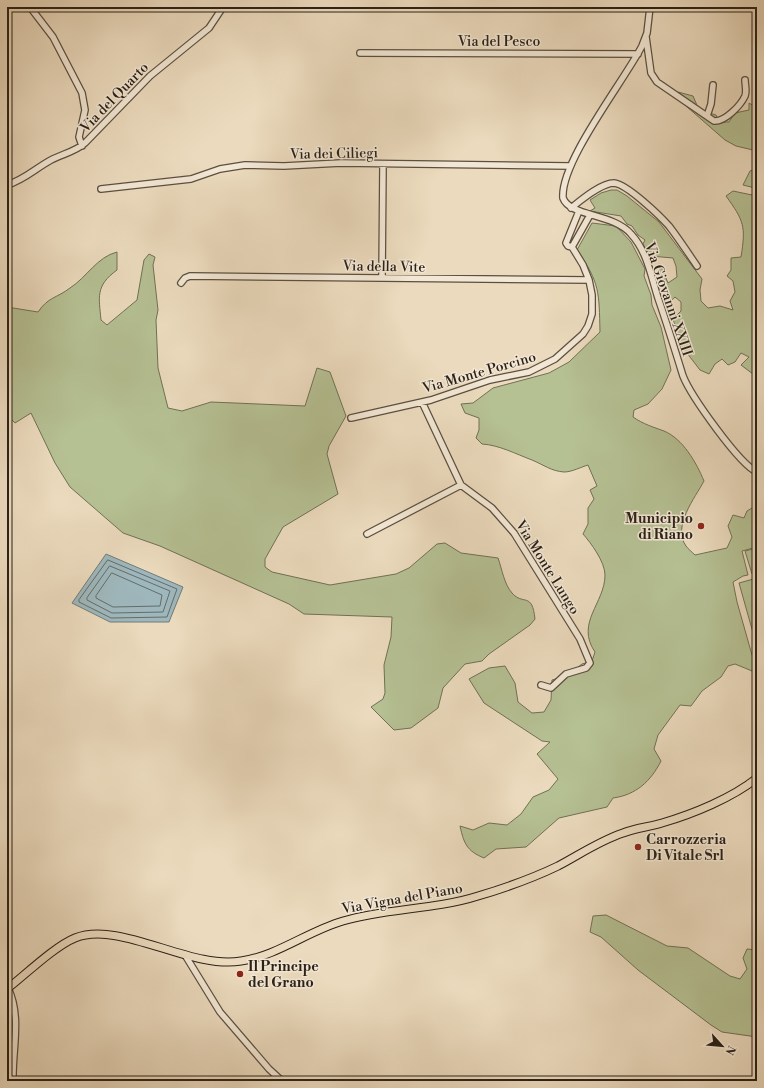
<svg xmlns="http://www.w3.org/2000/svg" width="764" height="1088" font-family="'Libre Bodoni',serif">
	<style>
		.green { fill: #b5c093; stroke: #707056 }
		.water { fill: #9eb7bc; stroke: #707b7a }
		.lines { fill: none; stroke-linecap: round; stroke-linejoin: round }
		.shore { stroke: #646c6a; stroke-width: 1 }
		.minor-casing { stroke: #5b4f41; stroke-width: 8 }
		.major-casing { stroke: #2b2118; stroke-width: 9 }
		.minor { stroke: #f2e7d4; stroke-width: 5.5 }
		.major { stroke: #ebdabd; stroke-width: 7 }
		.poi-dot { fill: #8f2418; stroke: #f2e7d4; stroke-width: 1.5 }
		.labels { text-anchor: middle; stroke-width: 3; stroke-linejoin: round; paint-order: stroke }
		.street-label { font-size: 14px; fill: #2b2118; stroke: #f2e7d4 }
		.poi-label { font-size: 14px; font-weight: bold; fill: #2b2118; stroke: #f2e7d4; text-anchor: start }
	</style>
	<rect width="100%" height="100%" fill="#ebdabd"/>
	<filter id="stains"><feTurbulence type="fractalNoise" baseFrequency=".005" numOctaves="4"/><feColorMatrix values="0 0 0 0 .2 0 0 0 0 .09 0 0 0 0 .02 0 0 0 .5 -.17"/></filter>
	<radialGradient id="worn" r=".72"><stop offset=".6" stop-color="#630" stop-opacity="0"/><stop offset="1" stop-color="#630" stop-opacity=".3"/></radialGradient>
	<!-- green -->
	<path class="green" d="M678,92l15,4 6,14 17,5 3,7h10l6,-9 14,-3v-7l8,5v49l-4,-7 -17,-4 -11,-6 -47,-41z
		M757,168v204l-4,2 -12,-9 8,-8 -8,-4 -6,9 -7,3 -6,-6 -7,5 -6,10 -9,-4 -20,-26 -7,-25 8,-8v-9l-6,-5 -5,5 -8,-17 -6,-19 4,-2 8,19 9,-6 -1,-11 -3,-8 -23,-2 -7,-12 2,-4 -7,-5 -6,-9 -5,-2 -6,-8 -31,-5 5,-3 -5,-8 11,-7 10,-3h6l10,6 32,26 43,57 -2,11 1,11 7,7 12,-2 13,4 -3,-9 5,-9 -2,-11 -6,-5 4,-6v-12l10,-1c5,-31 3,-36 -15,-61l7,-5 19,4 3,-7 -12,-3 7,-14z
		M592,223l24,3 15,16 14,27 -1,7 7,19 1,10 9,22 10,43 -9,19 -14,15 -14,6 -1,7c10,7 20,10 31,14 19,8 32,31 40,50 -9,17 -32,45 -18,65 2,3 6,6 9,9l32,-7 5,-11 -4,-11 5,-11 11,3 3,-7 10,-6v42l-15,4 6,24 -5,1 -10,6 4,20 15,53 5,9v9l-22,-9 -7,2 -7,11 -19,14 -11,15 -11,-1 -22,30 -4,14 7,12c-10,20 -25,34 -48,37l-6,9 -48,11 -33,29 -30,2 -12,9c-17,-7 -20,-14 -24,-32l13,4 16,-7 18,2 14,-11 12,-17 16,-7 9,-11 -21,-25 13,-12 -8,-1 -58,-38 -15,-24 20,-11 16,-2 10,17 3,19 14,11 12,-1 7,-12 1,-20 14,-4 16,-12 10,-3 3,-9c-20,-29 10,-49 10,-77 0,-13 -14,-32 -22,-41l5,-10v-16l6,-9 -4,-9 7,-4 -9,-21c-7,2 -16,7 -24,7 -13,-1 -20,-7 -32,-12 -16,-6 -33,-15 -50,-16l-6,-6 3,-8v-12l-14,-5 -4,-9 12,-1 20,-15 56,-15 20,-11 31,-30c-1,-40 0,-49 -23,-82z
		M117,252v18c-22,16 -18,27 -16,50l6,5 30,-25 7,-40 5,-6 6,3 -2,8 5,45 -2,10 2,48 10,40 14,3 29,-9 94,4 12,-38 13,4 16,44 -17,30 -2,8 11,40 -55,33 -18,32v8l7,5 58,13 66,-11 13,-6 28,-24 8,-1 16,10 37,5c4,11 6,26 14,35 11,13 20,-2 23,26l-5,6 -41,29 -7,7 -17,3 -22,24 -5,20 -27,20 -17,2 -23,-23 12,-8 2,-6 -1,-28 7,-28 1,-20 -88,-3 -15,-10 -129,-58 -37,-13 -53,-46 -15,-24 -24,-50 -16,10 -8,-8v-108l31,5c10,-15 19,-14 32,-24 17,-11 27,-31 47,-36z
		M757,548v25l-5,1 -7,-23z
		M757,578v69l-18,-64z
		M606,915l61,31 21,2 42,28 10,3 7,-10 -4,-11 4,-9 10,1v87l-35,-5 -11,-7 -73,-55 -37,-33 -11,-5 3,-16z"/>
	<!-- water -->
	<path class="water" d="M106,554l77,33 -14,35h-59l-38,-19z"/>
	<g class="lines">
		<!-- shore -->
		<path class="shore" d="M108,560l69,29 -10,28 -56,1 -32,-16v-2z
			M110,566l60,25 -7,21 -51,1 -25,-13v-2z
			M112,573l50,22 -2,11 -47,1 -17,-9v-2z"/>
		<!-- minor casing -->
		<g class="minor-casing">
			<path id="minor" d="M30,7l23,30 29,56 3,17 -6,27 3,9
				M650,7l-3,26 -5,13c-18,35 -82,116 -79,152 7,19 50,15 68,36 16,17 20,42 27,64 9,26 17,52 25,78 8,20 56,88 74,96
				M646,37l5,36 6,9 57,39c11,1 27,-16 31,-25 2,-5 0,-11 0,-16
				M360,53l278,1
				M707,116l4,-12 2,-19
				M7,185c17,-5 29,-17 44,-25 11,-6 24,-8 34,-17l65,-67 59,-48 14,-21
				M101,189l90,-10 29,-10 25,-4 39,1 57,-3 229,3
				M571,208c10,-8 30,-25 43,-25 13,1 46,33 55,43 10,13 19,27 28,40
				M572,247l18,-32
				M382,278l1,-114
				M181,283l4,-5 5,-2 399,4
				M422,402l39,83 31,23 22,25 66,106 10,24 -4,5 -20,6 -15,14 -10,-3
				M351,418l80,-18 59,-20 39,-8 26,-13 28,-25 5,-8 4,-12v-19l-3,-15 -6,-15 -11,-18 -4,-1 -2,-3 13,-32
				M367,534l94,-49
				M185,955l35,57 49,57 13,12
				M8,988c14,29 4,62 5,93"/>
		</g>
		<!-- major casing -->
		<g class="major-casing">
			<path id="major" d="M7,989c18,-14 48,-43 68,-51 45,-18 116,32 166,23 36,-5 67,-30 102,-40 44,-13 91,-11 135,-25 27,-8 55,-18 80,-30 21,-11 41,-25 65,-33 12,-5 26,-6 39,-10 31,-9 70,-25 95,-45"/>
		</g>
		<!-- minor -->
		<use href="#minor" class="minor"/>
		<!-- major -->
		<use href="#major" class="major"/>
	</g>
	<!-- markers -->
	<g class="poi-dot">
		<circle cx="701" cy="526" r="4"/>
		<circle cx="638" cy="847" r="4"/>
		<circle cx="240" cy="974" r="4"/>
	</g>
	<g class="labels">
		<!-- street labels -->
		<g class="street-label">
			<text x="499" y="46">Via del Pesco</text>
			<text transform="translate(114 97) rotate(-46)" y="5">Via del Quarto</text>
			<text transform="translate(334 153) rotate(-1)" y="5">Via dei Ciliegi</text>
			<text transform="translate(384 266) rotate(1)" y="5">Via della Vite</text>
			<text transform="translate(669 299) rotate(71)" y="5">Via Giovanni XXIII</text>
			<text transform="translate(479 372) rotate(-16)" y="5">Via Monte Porcino</text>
			<text transform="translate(548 567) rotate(58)" y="5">Via Monte Lungo</text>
			<text transform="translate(402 898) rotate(-10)" y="5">Via Vigna del Piano</text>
		</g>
		<!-- poi labels -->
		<g class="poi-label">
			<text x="693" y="523" text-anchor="end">Municipio<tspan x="693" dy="16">di Riano</tspan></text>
			<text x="646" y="844">Carrozzeria<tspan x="646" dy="16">Di Vitale Srl</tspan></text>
			<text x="248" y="971">Il Principe<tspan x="248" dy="16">del Grano</tspan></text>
		</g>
	</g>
	<!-- margin -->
	<rect width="764" height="1088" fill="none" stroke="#ebdabd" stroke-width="24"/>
	<rect x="8" y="8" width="748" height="1072" fill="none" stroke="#2b2118" stroke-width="2"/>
	<rect x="12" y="12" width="740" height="1064" fill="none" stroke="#2b2118"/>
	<!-- north arrow -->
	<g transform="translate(722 1046) rotate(117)" stroke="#f2e7d4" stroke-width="3" paint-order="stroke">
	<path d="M0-3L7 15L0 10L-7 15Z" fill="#2b2118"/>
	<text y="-6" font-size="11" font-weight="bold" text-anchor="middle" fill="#2b2118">N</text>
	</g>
	<rect width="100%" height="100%" filter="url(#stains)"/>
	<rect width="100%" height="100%" fill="url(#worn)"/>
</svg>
